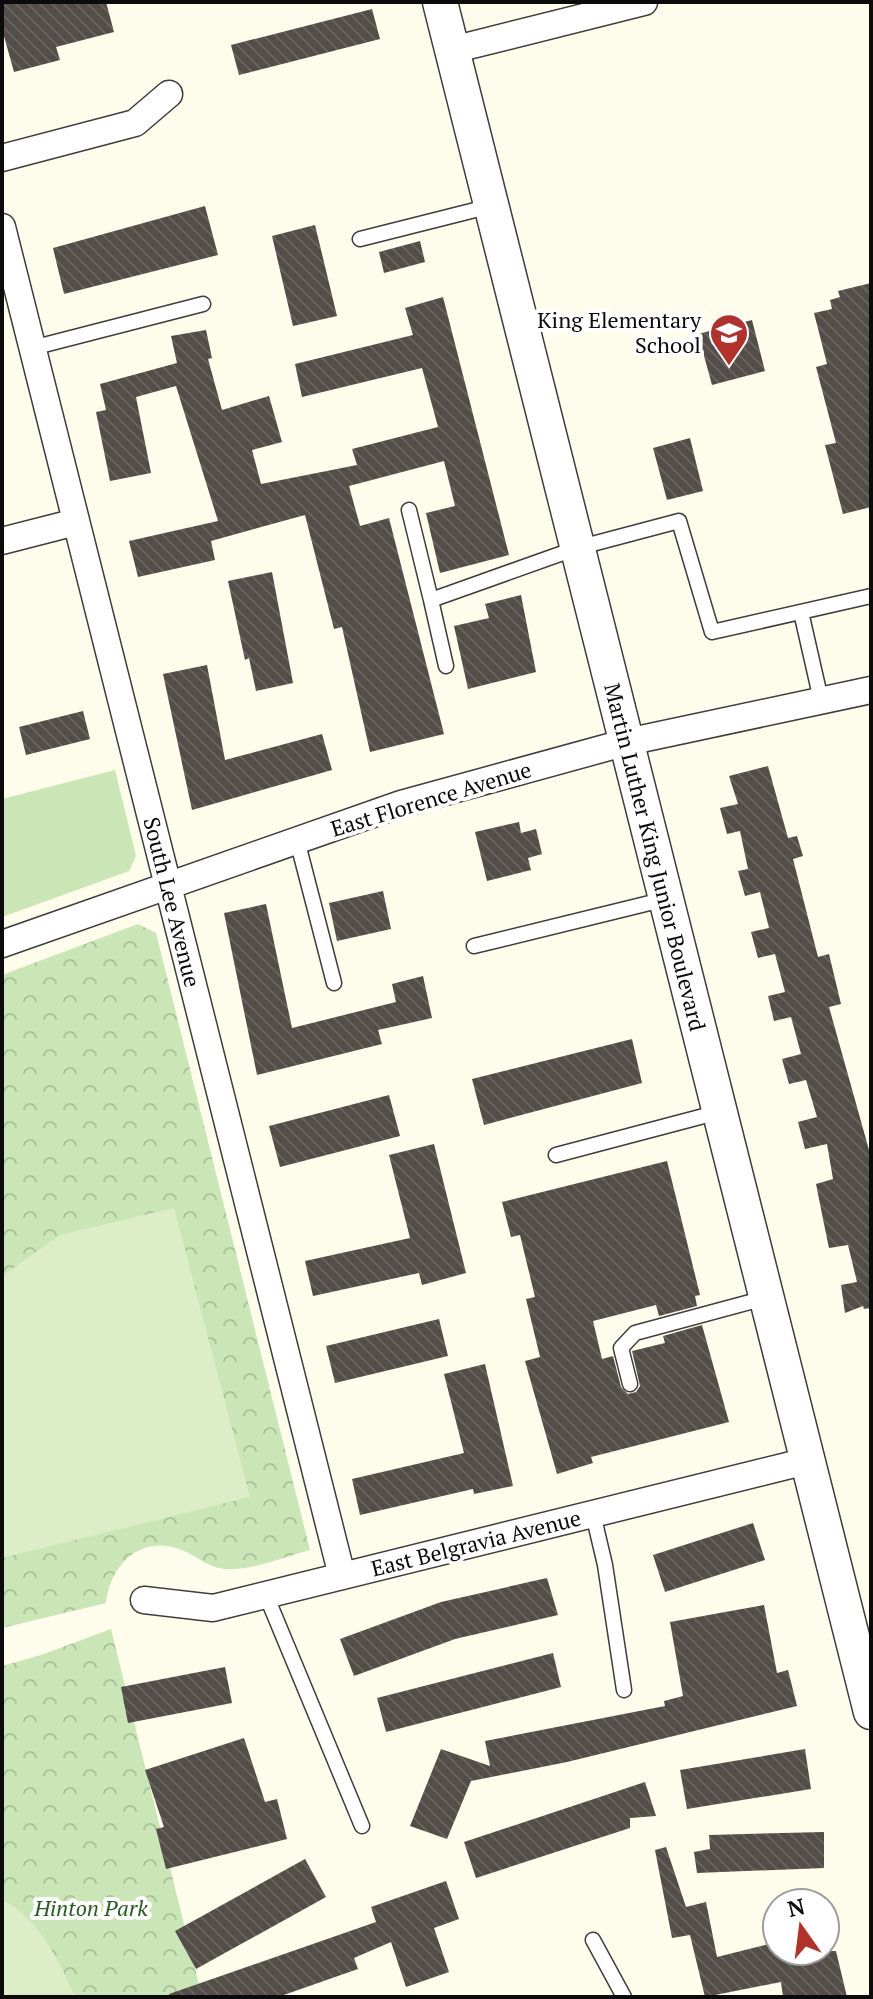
<svg xmlns="http://www.w3.org/2000/svg" width="873" height="1999" font-family="'PT Serif',serif">
	<style>
		.grass { fill: #cae6b6 }
		.park { fill: url(#park-crowns) }
		.pitch { fill: #ddedc7 }
		.building { fill: url(#building-back-hatch) }
		.lines { fill: none; stroke-linecap: round; stroke-linejoin: round }
		.service-casing { stroke: #3e3e3e; stroke-width: 17 }
		.minor-casing { stroke: #3e3e3e; stroke-width: 29 }
		.tertiary-casing { stroke: #3e3e3e; stroke-width: 37 }
		.service { stroke: #fff; stroke-width: 14 }
		.minor { stroke: #fff; stroke-width: 26 }
		.tertiary { stroke: #fff; stroke-width: 34 }
		.labels { text-anchor: middle; stroke-width: 8; stroke-linejoin: round; paint-order: stroke }
		.poi-label { font-size: 22px; fill: #0b0b0b; stroke: #fff; text-anchor: end }
		.street-label { font-size: 22px; fill: #0b0b0b; stroke: #fff }
		.park-label { font-size: 22px; font-style: italic; fill: #275e20; stroke: #fff }
	</style>
	<defs>
		<pattern id="park-crowns" width="20" height="18" patternUnits="userSpaceOnUse" patternTransform="scale(2)"><rect width="20" height="18" fill="#cae6b6"/><path d="M2 6a3 3 0 1 1 6 0M12 15a3 3 0 1 1 6 0" fill="none" stroke="#acc49b"/></pattern>
		<pattern id="building-back-hatch" width="6" height="6" patternUnits="userSpaceOnUse" patternTransform="scale(2)"><rect width="6" height="6" fill="#534d48"/><path d="M-1 5l2 2M0 0l6 6M5-1l2 2" fill="none" stroke="#67625e"/></pattern>
	</defs>
	<rect width="100%" height="100%" fill="#fefcea"/>
	<!-- grass -->
	<path class="grass" d="M115,770l21,86 -7,15 -127,46v-118z"/>
	<!-- park -->
	<path class="park" d="M138,924l18,9 154,617c-26,7 -59,21 -86,19 -18,-2 -29,-15 -45,-20 -40,-14 -69,17 -73,54l-104,25v-653z
		M111,1629l91,368h-200v-331l39,-11z"/>
	<!-- pitch -->
	<path class="pitch" d="M174,1208l76,289 -248,61v-282l58,-41z
		M2,1900c35,16 59,63 73,97h-73z"/>
	<!-- building -->
	<path class="building" d="M2,2h104l8,30 -58,15 4,13 -46,12 -12,-43z
		M372,9l8,30 -141,36 -8,-30z
		M205,206l13,49 -154,39 -11,-46z
		M315,225l22,91 -44,10 -21,-90z
		M420,241l5,21 -41,11 -5,-21z
		M871,283v224l-28,7 -18,-69 11,-2 -20,-76 11,-3 -13,-51 18,-4 -2,-9 10,-3 -2,-6z
		M443,297l66,258 -69,18 -14,-60 29,-7 -11,-45 -95,25 11,40 29,-8 55,216 -74,18 -28,-125 -8,2 -29,-114 -94,26 4,19 -77,17 -9,-36 89,-20 -42,-135 -40,11 15,76 -41,8 -14,-69 10,-2 -6,-26 77,-21 -6,-27 35,-6 6,28 -4,1 14,51 47,-14 13,46 -30,8 9,34 96,-19 -5,-16 86,-22 -16,-59 -120,29 -7,-33 118,-29 -8,-27z
		M752,320l13,51 -53,14 -14,-51z
		M690,438l13,53 -36,9 -14,-52z
		M272,572l21,111 -37,8 -7,-33 -4,2 -17,-79z
		M521,595l15,77 -68,17 -14,-63 35,-8 -4,-14z
		M207,665l18,95 97,-26 10,36 -140,40 -29,-136z
		M83,711l7,28 -64,16 -7,-28z
		M768,766l20,72 9,-2 6,20 -10,3 25,98 11,-3 12,50 -12,3 42,150v151l-7,1 -1,-3 -18,7 -4,-28 16,-3 -9,-37 -19,3 -5,-24 -8,-40 17,-5 -6,-35 -22,5 -7,-27 19,-5 -11,-37 -17,4 -7,-25 19,-5 -10,-37 -17,4 -6,-25 17,-4 -10,-38 -17,4 -7,-26 18,-4 -9,-36 -15,4 -7,-25 10,-2 -8,-38 -13,3 -7,-26 18,-4 -9,-28z
		M519,822l2,11 15,-4 6,25 -14,4 3,12 -44,11 -12,-49z
		M383,891l8,38 -54,12 -8,-38z
		M266,904l26,124 104,-26 -4,-18 31,-8 9,42 -54,12 4,14 -125,31 -33,-162z
		M632,1039l10,44 -158,42 -12,-46z
		M389,1095l11,41 -120,31 -11,-41z
		M434,1144l32,129 -44,12 -3,-12 -106,23 -8,-35 105,-23 -21,-83z
		M667,1161l33,134 -5,1 2,10 -38,10 -3,-11 -63,16 9,38 11,-3 8,31 7,7 8,-2 4,-6 -8,-35 33,-8 -2,-7 39,-11 27,97 -138,35 2,6 -36,11 -32,-113 15,-4 -14,-58 9,-2 -15,-62 -9,2 -9,-35z
		M439,1319l9,37 -113,27 -9,-37z
		M485,1364l28,122 -39,8 -1,-5 -113,26 -8,-36 112,-26 -20,-79z
		M753,1523l12,37 -100,32 -12,-37z
		M547,1578l11,37 -103,24 -101,37 -14,-37 101,-37z
		M764,1605l13,68 11,-3 9,36 -230,56 -96,19 -24,58 -37,-13 31,-77 49,17 -5,-25 180,-35 -1,-5 19,-5 -13,-74z
		M553,1653l8,34 -175,45 -9,-34z
		M225,1667l7,36 -104,20 -7,-36z
		M244,1738l21,64 12,-3 10,40 -121,30 -10,-40 8,-2 -19,-57z
		M805,1749l6,40 -124,20 -7,-39z
		M645,1782l11,34 -26,2v10l-154,50 -12,-36z
		M824,1832v36l-127,5 -3,-21 16,-3 -1,-14z
		M666,1847l20,60 20,-5 11,55 60,-15v9h59l11,46h-64l-2,-15 -76,15 -15,-62 -18,3 -17,-88z
		M305,1859l21,38 -130,72 -21,-38z
		M446,1881l13,38 -25,9 15,44 -43,15 -15,-45 -37,16 4,11 -80,28h-109v-3l207,-72 -5,-15z"/>
	<g class="lines">
		<!-- service casing -->
		<g class="service-casing">
			<path id="service" d="M360,239l131,-33
				M32,348l171,-44
				M409,510l22,90 146,-52 102,-27 33,111 159,-36
				M431,600l15,66
				M801,612l20,88
				M297,840l37,143
				M474,946l192,-47
				M556,1155l163,-43
				M630,1384l-9,-36 14,-15 130,-35
				M593,1514l12,51 19,125
				M266,1595l96,231
				M593,1940l31,57"/>
		</g>
		<!-- minor casing -->
		<g class="minor-casing">
			<path id="minor" d="M452,50l192,-48
				M2,158l133,-35 34,-29
				M2,227l340,1349
				M2,541l74,-19
				M2,944l399,-140 226,-62 244,-52
				M144,1600l69,8 594,-147"/>
		</g>
		<!-- tertiary casing -->
		<g class="tertiary-casing">
			<path id="tertiary" d="M440,2l431,1710"/>
		</g>
		<!-- service -->
		<use href="#service" class="service"/>
		<!-- minor -->
		<use href="#minor" class="minor"/>
		<!-- tertiary -->
		<use href="#tertiary" class="tertiary"/>
	</g>
	<!-- icons -->
	<defs>
		<g id="school-pin" transform="scale(2)"><path d="M0 17L-7.5 6A9.5 9.5 0 1 1 7.5 6Z" fill="#b2312b" stroke="#fff"/><path d="M0-5L7-2L0 1L-7-2ZM-4 1L0 2.5L4 1V4Q0 6-4 4Z" fill="#fff"/></g>
	</defs>
	<g fill-rule="evenodd">
		<use href="#school-pin" x="729" y="333"/>
	</g>
	<g class="labels">
		<!-- poi labels -->
		<g class="poi-label">
			<text x="701" y="328">King Elementary<tspan x="701" dy="25">School</tspan></text>
		</g>
		<!-- street labels -->
		<g class="street-label">
			<text transform="translate(431 799) rotate(-17)" y="8">East Florence Avenue</text>
			<text transform="translate(655 857) rotate(76)" y="8">Martin Luther King Junior Boulevard</text>
			<text transform="translate(172 902) rotate(76)" y="8">South Lee Avenue</text>
			<text transform="translate(476 1543) rotate(-14)" y="8">East Belgravia Avenue</text>
		</g>
		<!-- park labels -->
		<g class="park-label">
			<text x="91" y="1916">Hinton Park</text>
		</g>
	</g>
	<!-- border -->
	<rect width="873" height="1999" fill="none" stroke="#0b0b0b" stroke-width="8"/>
	<!-- north arrow -->
	<g transform="translate(801 1927) rotate(346)"><circle r="38" fill="#ffffff" stroke="#9d9d9d" stroke-width="2"/>
	<path d="M0-6L14 30L0 20L-14 30Z" fill="#b2312b"/>
	<text y="-12" font-size="22" font-weight="bold" text-anchor="middle" fill="#0b0b0b">N</text>
	</g>
</svg>
